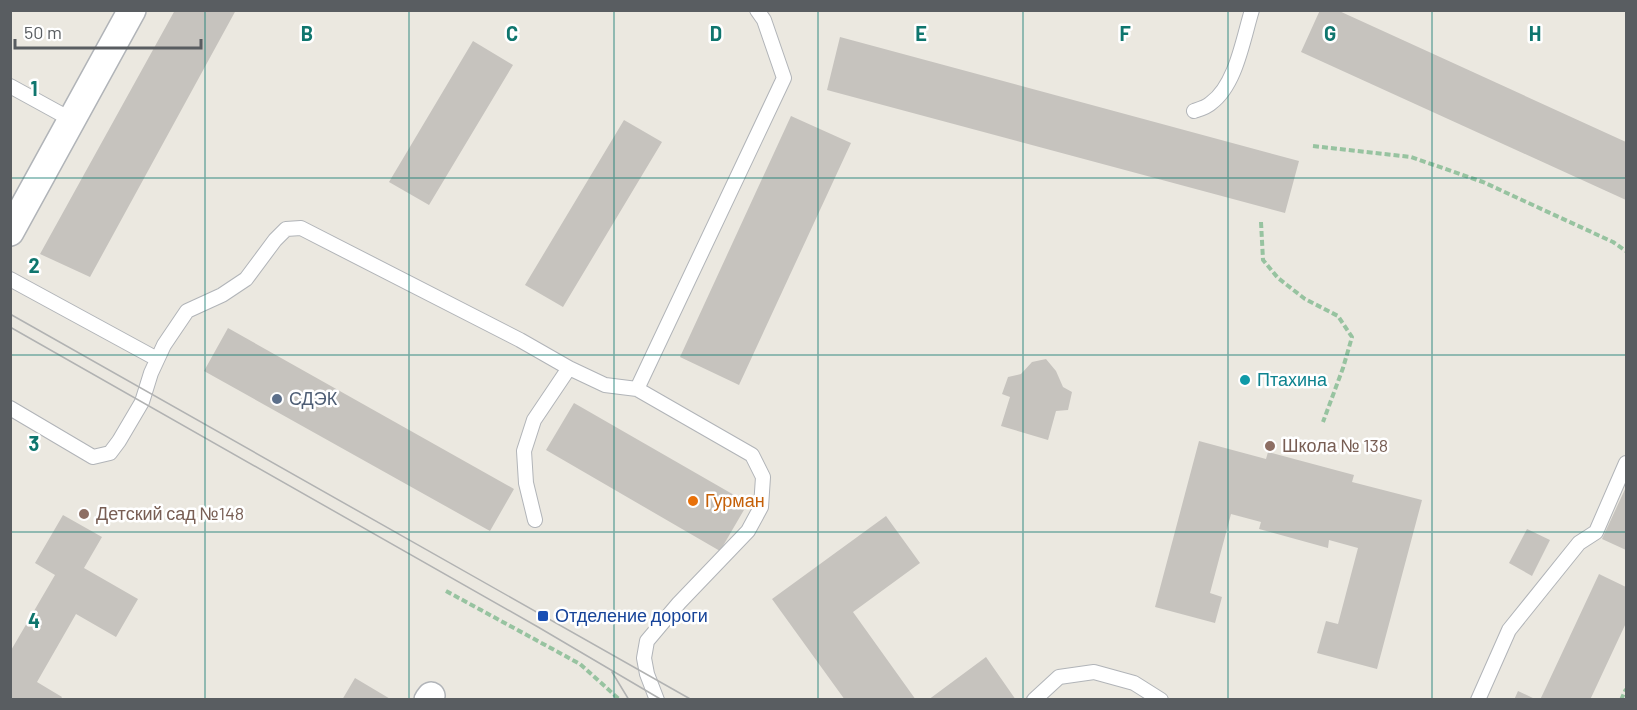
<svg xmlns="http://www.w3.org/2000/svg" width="1637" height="710" font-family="Barlow,sans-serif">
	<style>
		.building { fill: #c6c3be }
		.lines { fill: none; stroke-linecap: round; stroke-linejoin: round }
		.lane-casing { stroke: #b1b4b8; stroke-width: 16 }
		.street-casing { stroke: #b1b4b8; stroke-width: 30 }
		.path { stroke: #97c3a0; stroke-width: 4; stroke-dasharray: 6 3; stroke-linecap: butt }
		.lane { stroke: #fff; stroke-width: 14 }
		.street { stroke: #fff; stroke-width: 27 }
		.tram { stroke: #b1b2b2; stroke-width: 1.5 }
		.grid { fill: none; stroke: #0f766e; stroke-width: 1.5; stroke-opacity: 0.55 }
		.culture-dot { fill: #0f9aa8; stroke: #fff; stroke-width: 2 }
		.service-dot { fill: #5c6f8a; stroke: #fff; stroke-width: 2 }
		.education-dot { fill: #8d6e63; stroke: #fff; stroke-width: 2 }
		.food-dot { fill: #e8710a; stroke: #fff; stroke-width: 2 }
		.transit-dot { fill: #1a4fb4; stroke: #fff; stroke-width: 2 }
		.labels { text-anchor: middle; stroke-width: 5; stroke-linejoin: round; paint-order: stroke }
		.culture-label { font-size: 18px; fill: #0d838f; stroke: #fff; text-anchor: start }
		.service-label { font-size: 18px; fill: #4e5e75; stroke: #fff; text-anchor: start }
		.education-label { font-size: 18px; fill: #785e54; stroke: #fff; text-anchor: start }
		.food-label { font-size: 18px; fill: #c56008; stroke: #fff; text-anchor: start }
		.transit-label { font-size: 18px; fill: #164399; stroke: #fff; text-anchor: start }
		.grid-label { font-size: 20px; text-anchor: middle; font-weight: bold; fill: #0f766e; stroke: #fff; stroke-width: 5; stroke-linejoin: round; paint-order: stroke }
	</style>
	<rect width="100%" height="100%" fill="#ebe8e0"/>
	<!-- building -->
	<path class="building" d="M175,10h61l-146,267 -50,-23z
		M1320,10h17l289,132v58l-325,-148z
		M840,37l459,124 -14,52 -458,-123z
		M473,41l40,24 -84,140 -40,-23z
		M791,116l60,27 -112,242 -59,-28z
		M624,120l38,22 -99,165 -38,-22z
		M228,328l286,161 -24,42 -286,-160z
		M1046,359l10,12 7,16 9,5 -4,18 -12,1 -8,29 -47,-14 9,-29 -8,-3 6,-17 13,-3 11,-12z
		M574,403l174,100 -28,48 -174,-101z
		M1199,441l67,18 2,-7 86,23 -2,7 70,18 -45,169 -60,-16 9,-32 12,3 20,-76 -29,-8 -1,8 -69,-19 2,-7 -30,-8 -21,79 12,4 -7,26 -60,-16z
		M1626,487v63l-24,-11z
		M63,515l39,22 -18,31 54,31 -22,38 -40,-23 -39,68 25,15 -2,3h-50v-48l45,-77 -20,-12z
		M886,516l34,47 -67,49 63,88h-71l-73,-101z
		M1527,529l23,11 -18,36 -23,-13z
		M1599,574l27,13v36l-36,77h-50z
		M986,657l30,43h-88z
		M355,678l37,22h-50z
		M1518,691l19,9h-23z"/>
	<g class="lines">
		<!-- lane casing -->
		<g class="lane-casing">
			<path id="lane" d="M10,86l62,34
				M1194,111c6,-2 13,-4 17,-8 25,-18 32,-64 41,-93
				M10,279l147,80
				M10,408l83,49 17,-4 9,-12 23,-39 9,-29 13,-28 23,-34 35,-16 24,-16 29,-39 11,-11 15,-1 219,112 49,28 36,17 32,4
				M535,520l-9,-37 -2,-32 10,-31 35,-52
				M657,700l-10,-26 -3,-16 3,-17 32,-38 69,-72 13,-24 2,-30 -11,-22 -115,-66 147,-311 -20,-58 -7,-10
				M1034,700l25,-23 35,-5 40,11 27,17
				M1478,700l31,-70 70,-87 17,-11 30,-69"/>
		</g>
		<!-- street casing -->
		<g class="street-casing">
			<path id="street" d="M10,232l122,-222
				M428,700l3,-4"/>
		</g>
		<!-- path -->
		<path class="path" d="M1313,146l98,11 72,25 130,60 13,9
			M1261,222l2,38 15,18 27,21 33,17 14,21 -9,31 -20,54
			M446,591l134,73 40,36
			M1621,700l5,-11"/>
		<!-- lane -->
		<use href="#lane" class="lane"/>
		<!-- street -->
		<use href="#street" class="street"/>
		<!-- tram -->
		<path class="tram" d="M10,314l682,386
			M10,327l528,300 124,73
			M612,672l17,28"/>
	</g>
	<!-- grid -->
	<path class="grid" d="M205,10v690M409,10v690M614,10v690M818,10v690M1023,10v690M1228,10v690M1432,10v690M10,178h1616M10,355h1616M10,532h1616"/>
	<!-- markers -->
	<circle class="culture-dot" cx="1245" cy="380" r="6"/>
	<circle class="service-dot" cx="277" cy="399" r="6"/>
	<g class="education-dot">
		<circle cx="1270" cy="446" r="6"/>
		<circle cx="84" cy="514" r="6"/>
	</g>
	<circle class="food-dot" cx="693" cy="501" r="6"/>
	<rect class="transit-dot" x="537" y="610" width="12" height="12" rx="3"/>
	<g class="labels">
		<!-- culture labels -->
		<g class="culture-label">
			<text x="1257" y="386">Птахина</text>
		</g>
		<!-- service labels -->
		<g class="service-label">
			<text x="289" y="405">СДЭК</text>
		</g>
		<!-- education labels -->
		<g class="education-label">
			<text x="1282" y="452">Школа № 138</text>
			<text x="96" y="520">Детский сад №148</text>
		</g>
		<!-- food labels -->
		<g class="food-label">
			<text x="705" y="507">Гурман</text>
		</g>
		<!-- transit labels -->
		<g class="transit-label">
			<text x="555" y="622">Отделение дороги</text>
		</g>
	</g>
	<g class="grid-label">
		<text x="307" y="41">B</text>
		<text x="512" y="41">C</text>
		<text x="716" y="41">D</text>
		<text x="921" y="41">E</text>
		<text x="1125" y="41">F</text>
		<text x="1330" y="41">G</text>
		<text x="1535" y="41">H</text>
		<text x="34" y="96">1</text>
		<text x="34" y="273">2</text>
		<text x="34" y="451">3</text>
		<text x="34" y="628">4</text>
	</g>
	<!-- border -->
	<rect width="1637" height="710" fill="none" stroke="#595d61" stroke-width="24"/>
	<!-- scale -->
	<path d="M15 39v9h186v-9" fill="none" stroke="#595d61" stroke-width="3"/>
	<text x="24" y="39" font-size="18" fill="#595d61" stroke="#ffffff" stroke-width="4.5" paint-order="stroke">50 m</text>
</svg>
